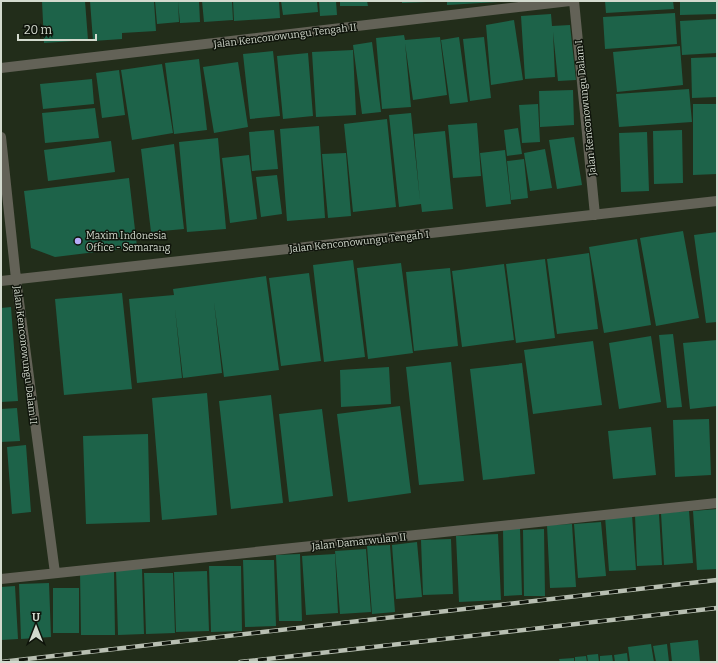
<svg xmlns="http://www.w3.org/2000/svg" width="718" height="663" font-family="Bitter,serif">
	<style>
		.building { fill: #1d6349 }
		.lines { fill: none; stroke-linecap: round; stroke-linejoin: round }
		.street { stroke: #636257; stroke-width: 10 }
		.rail-casing { stroke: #b8bfb2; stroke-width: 4.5 }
		.rail { stroke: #0f140b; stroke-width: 3; stroke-dasharray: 9; stroke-linecap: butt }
		.poi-dot { fill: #b7abf8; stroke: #0f140b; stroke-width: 1.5 }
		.labels { text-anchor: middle; stroke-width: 3; stroke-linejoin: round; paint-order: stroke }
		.street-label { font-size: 10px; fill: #d3dace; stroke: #0f140b }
		.poi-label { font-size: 10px; fill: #d3dace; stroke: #0f140b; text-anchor: start }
	</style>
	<rect width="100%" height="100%" fill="#222d1a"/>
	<!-- building -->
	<path class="building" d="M42,1h43l3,39 -44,3z
		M90,1h64l2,30 -34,2v6l-29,2z
		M155,1h23l1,21 -22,2z
		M178,1h21l1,21 -20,1z
		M202,1h30l1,19 -29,2z
		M233,1h46l1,17 -46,3z
		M281,1h36l1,11 -35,3z
		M319,1h17l1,14 -17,1z
		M340,1h27l1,5h-28z
		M402,1h25v1l-25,1z
		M447,1h51v1l-51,3z
		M605,1h68l1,8 -68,4z
		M680,1h37v13l-37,1z
		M675,13l2,31 -72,5 -2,-32z
		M551,14l1,12 18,-1 6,55 -18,1 -5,-49 2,45 -30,2 -4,-63z
		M717,19v34l-35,2 -2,-34z
		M514,20l9,60 -32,5 -5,-60z
		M404,35l1,5 35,-3 7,58 -34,5 -8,-57 6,64 -29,2 -6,-71z
		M459,37l9,65 -18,2 -9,-64z
		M484,37l7,61 -21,3 -7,-62z
		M372,42l9,70 -19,2 -9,-69z
		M680,46l3,39 -66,7 -4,-40z
		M353,50l3,65 -40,2 -4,-65z
		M273,51l7,65 -30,3 -7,-65z
		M308,53l5,63 -30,3 -6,-63z
		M717,57v40l-25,1 -1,-40z
		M199,59l8,71 -33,4 -9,-71z
		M238,62l10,65 -34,6 -11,-66z
		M162,64l11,69 -41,7 -11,-70z
		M119,70l6,45 -23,3 -6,-45z
		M92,79l2,25 -51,5 -3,-25z
		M689,89l3,33 -73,5 -3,-33z
		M573,90l1,35 -34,2 -1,-36z
		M538,104l2,38 -18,1 -3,-38z
		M693,104h24v70l-24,1z
		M95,108l4,30 -54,5 -3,-30z
		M411,113l9,88 -6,-67 31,-3 8,78 -31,3 -1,-8 -22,3 -10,-92z
		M387,119l9,88 -43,5 -9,-88z
		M477,123l4,53 -28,2 -5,-53z
		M319,126l6,92 -38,3 -7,-92z
		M518,128l4,26 -15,2 -3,-26z
		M274,130l4,39 -26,2 -3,-39z
		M682,130l1,53 -29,1 -1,-53z
		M647,132l2,59 -28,1 -2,-59z
		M574,137l8,48 -25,4 -8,-49z
		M218,138l8,91 -39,3 -8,-90z
		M111,141l4,31 -67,9 -4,-31z
		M174,144l10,85 -33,3 -10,-83z
		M545,149l7,39 -22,3 -6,-38z
		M505,150l6,54 -25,3 -6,-54z
		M346,153l5,63 -23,2 -6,-64z
		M249,155l8,64 -27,4 -8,-65z
		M524,159l4,39 -17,2 -4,-39z
		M277,175l5,39 -21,3 -5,-40z
		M129,178l8,69 -82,10 -24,-9 -7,-57z
		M683,231l16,87 -43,8 -16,-88z
		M717,232v90l-11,1 -12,-88z
		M637,239l14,86 -47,8 -15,-86z
		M589,253l9,76 -41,5 -10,-75z
		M545,259l10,79 -39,5 -10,-79z
		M353,260l12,97 -41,5 -11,-97z
		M401,263l12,90 -45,6 -11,-91z
		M504,264l10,76 -52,7 -10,-76z
		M450,268l8,78 -44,5 -8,-79z
		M309,273l12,88 -40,5 -12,-88z
		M266,276l13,94 -55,7 -10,-75 8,71 -39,5 -8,-69 7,69 -45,5 -8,-84 45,-4 -1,-6z
		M122,293l10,96 -68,6 -9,-96z
		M11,307l7,94 -17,1v-94z
		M673,334l9,73 -15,1 -8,-73z
		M651,336l10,66 -42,7 -10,-66z
		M717,340v66l-27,3 -7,-66z
		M593,341l9,64 -69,9 -9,-64z
		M451,362l13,119 -45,4 -13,-118z
		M522,363l13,111 -52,6 -13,-111z
		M389,367l2,37 -50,3 -1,-37z
		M207,393l10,122 -55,5 -10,-122z
		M271,395l12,108 -52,6 -12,-108z
		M400,406l11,87 -63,9 -11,-88z
		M17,408l3,33 -19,1v-33z
		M322,409l11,87 -44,6 -10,-88z
		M709,419l2,56 -36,2 -2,-57z
		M651,427l5,48 -43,4 -5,-48z
		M148,434l2,88 -64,2 -3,-88z
		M26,445l5,67 -19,2 -5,-67z
		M717,509v60l-20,1 -4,-59z
		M689,511l4,52 -29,2 -3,-52z
		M659,514l3,51 -25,1 -2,-51z
		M632,515l4,55 -27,1 -4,-55z
		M601,522l5,54 -28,2 -4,-54z
		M572,524l4,63 -26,1 -3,-63z
		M503,528h17l2,67 -18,1z
		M544,529l1,67h-21l-1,-66z
		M498,534l3,66 -42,2 -3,-66z
		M451,539l2,55 -30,1 -2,-55z
		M417,542l5,55 -26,2 -4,-54z
		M390,545l5,67 -23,2 -5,-68z
		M366,549l5,63 -31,2 -5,-63z
		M300,554l2,67h-23l-3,-66z
		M335,554l3,59 -32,2 -4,-59z
		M243,560h31l2,66 -31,1z
		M209,566h32l1,65 -31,1z
		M142,568l2,66 -26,1 -2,-66z
		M80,571h34l1,64h-34z
		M207,571l2,60 -33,1 -2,-60z
		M144,573h29l2,60 -29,1z
		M49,583l2,54 -30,2 -2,-55z
		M15,586l3,53 -17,1v-53z
		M53,588h26v45h-26z
		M698,640l2,22h-28l-2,-19z
		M651,644l3,18h-24l-2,-15z
		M667,644l2,18h-13l-3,-16z
		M627,653l1,9h-13l-1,-7z
		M598,654l1,8h-11l-1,-7z
		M612,655l1,7h-13v-6z
		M586,656l1,6h-12v-5z
		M574,658v4h-14l-1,-3z"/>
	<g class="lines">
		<!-- street -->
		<path class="street" d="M574,1l21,214
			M1,68l569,-67
			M1,137l15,142 39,294
			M1,281l716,-80
			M1,579l716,-76"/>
		<!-- rail casing -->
		<g class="rail-casing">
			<path id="rail" d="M1,662l716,-82
				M240,662l477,-54"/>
		</g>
		<!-- rail -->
		<use href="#rail" class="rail"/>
	</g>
	<!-- markers -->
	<circle class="poi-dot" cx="78" cy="241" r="4"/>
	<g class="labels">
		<!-- street labels -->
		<g class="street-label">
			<text transform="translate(285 35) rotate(-7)" y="4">Jalan Kenconowungu Tengah II</text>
			<text transform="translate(585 108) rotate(-96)" y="4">Jalan Kenconowungu Dalam I</text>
			<text transform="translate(359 241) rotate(-6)" y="4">Jalan Kenconowungu Tengah I</text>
			<text transform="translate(26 355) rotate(83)" y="4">Jalan Kenconowungu Dalam II</text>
			<text transform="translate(359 541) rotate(-6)" y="4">Jalan Damarwulan II</text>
		</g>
		<!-- poi labels -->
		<g class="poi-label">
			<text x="86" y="239">Maxim Indonesia<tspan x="86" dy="12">Office - Semarang</tspan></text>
		</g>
	</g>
	<!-- border -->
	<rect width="718" height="663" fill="none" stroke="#d3dace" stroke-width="4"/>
	<!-- north arrow -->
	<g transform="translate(36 627)" stroke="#0f140b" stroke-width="3" paint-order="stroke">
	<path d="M0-3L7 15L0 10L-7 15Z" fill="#d3dace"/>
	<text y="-6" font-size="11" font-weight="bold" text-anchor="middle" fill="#d3dace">U</text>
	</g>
	<!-- scale -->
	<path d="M18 34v6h78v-6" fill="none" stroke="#d3dace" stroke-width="2"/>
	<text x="24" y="34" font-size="12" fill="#d3dace" stroke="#0f140b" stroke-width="3" paint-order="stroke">20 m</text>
</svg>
